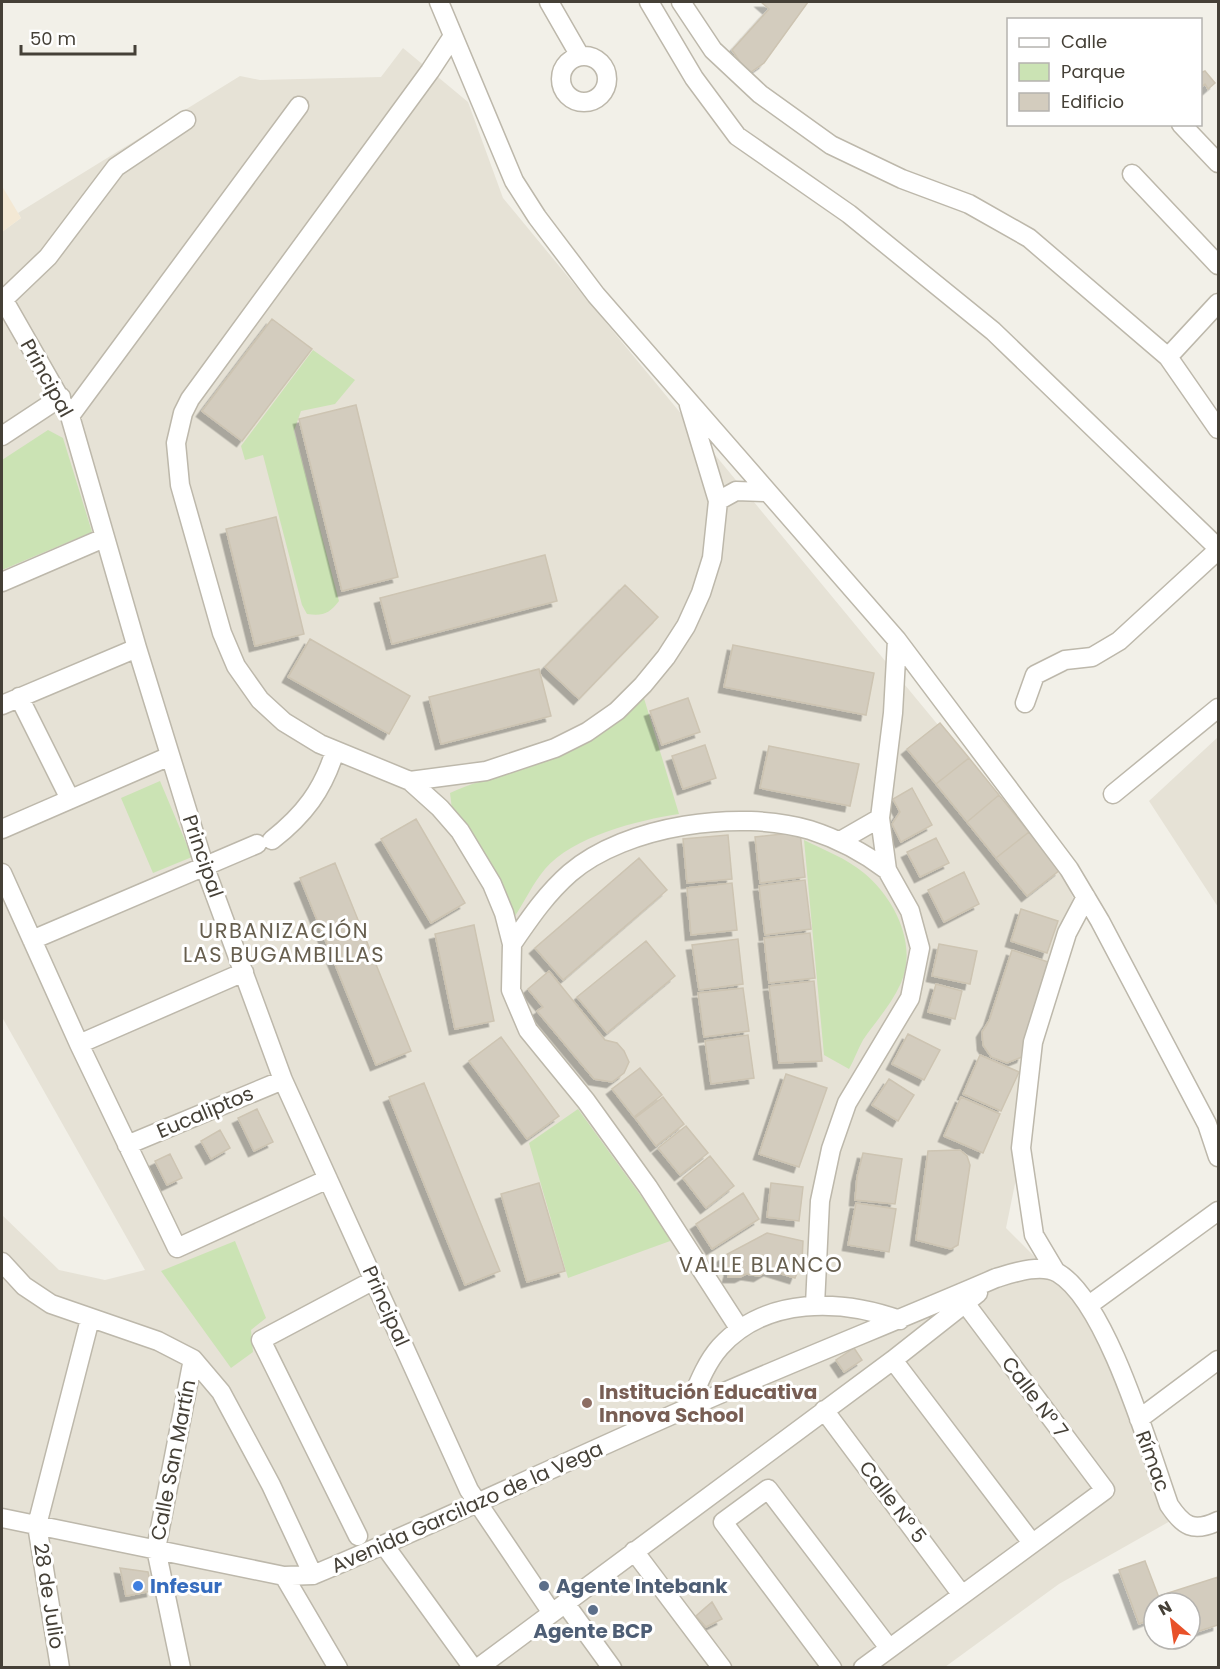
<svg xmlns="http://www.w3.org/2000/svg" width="1220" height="1669" font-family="Poppins,sans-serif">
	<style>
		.residential { fill: #e6e2d6 }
		.commercial { fill: #f3e8d4 }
		.green { fill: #cbe3b4 }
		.building { fill: #d3ccbe; stroke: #cdc4b2; stroke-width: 1.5; filter: url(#shadow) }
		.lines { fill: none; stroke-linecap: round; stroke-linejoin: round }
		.minor-casing { stroke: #bdb8ab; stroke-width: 21 }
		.minor { stroke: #fff; stroke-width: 18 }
		.education-dot { fill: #8d6e63; stroke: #fff; stroke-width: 2 }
		.shop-dot { fill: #3f7fe0; stroke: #fff; stroke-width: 2 }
		.service-dot { fill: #5c6f8a; stroke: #fff; stroke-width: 2 }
		.labels { text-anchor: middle; stroke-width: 6; stroke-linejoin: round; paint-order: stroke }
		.street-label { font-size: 20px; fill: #454037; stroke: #fff }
		.education-label { font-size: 20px; font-weight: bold; fill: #785e54; stroke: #fff; text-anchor: start }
		.shop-label { font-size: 20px; font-weight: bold; fill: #366cbe; stroke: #fff; text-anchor: start }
		.service-label { font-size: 20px; font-weight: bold; fill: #4e5e75; stroke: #fff; text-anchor: start }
		.neighbourhood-label { font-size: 21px; letter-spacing: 1.5px; fill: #675f4f; stroke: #fff }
	</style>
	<defs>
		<filter id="shadow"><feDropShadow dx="-5.5" dy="5.5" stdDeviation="0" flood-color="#0004"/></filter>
	</defs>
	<rect width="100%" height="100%" fill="#f2f0e8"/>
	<!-- residential -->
	<path class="residential" d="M403,48l65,54 35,96 563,682 7,18 -67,330 63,63 41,71 62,158 -113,64 -114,83h-943v-452l57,55 46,10 40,-10 -143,-253v-785l19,-14 -3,-5 222,-137 20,4 121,-3z
		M1218,737v170l-69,-106z"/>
	<!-- commercial -->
	<path class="commercial" d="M2,186l19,32 -19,14z"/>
	<!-- green -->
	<path class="green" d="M313,350l42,30 -20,24 -34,7 -7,20 45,170c-10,13 -16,15 -32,13l-5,-9 -39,-150 -18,5 -4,-14z
		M48,430l15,8 29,94 -90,38v-110z
		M643,695l36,119c-41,6 -107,23 -134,55 -12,14 -20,32 -30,47h-9l-54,-107 -2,-16c26,-13 53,-16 80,-26 44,-16 77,-42 113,-72z
		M160,781l32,76 -39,16 -32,-75z
		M804,840c20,10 42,18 60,33 30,25 54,71 37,110 -10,22 -25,38 -38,57 -5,9 -9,20 -14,29l-25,-14z
		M578,1109l95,131 -105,38 -39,-135z
		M235,1241l31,77 -15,12 2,22 -22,16 -70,-97z"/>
	<!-- building -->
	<path class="building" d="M761,2h47l-44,61 -13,9 -6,-3 -13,-19 37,-41z
		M1205,71l10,12 -7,6 -3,-5 -5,4v-15z
		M272,319l40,30 -70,92 -40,-30z
		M356,405l42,172 -56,14 -43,-172z
		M276,517l28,117 -49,12 -29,-117z
		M545,555l12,46 -165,43 -12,-46z
		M625,585l33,32 -79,82 -34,-32z
		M310,639l100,57 -21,38 -101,-57z
		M733,645l141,28 -8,42 -142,-28z
		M539,669l12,47 -110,28 -12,-47z
		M688,698l12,34 -38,13 -12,-34z
		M940,723l29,35 -33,26 -29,-35z
		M705,745l11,33 -33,11 -11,-33z
		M769,746l90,18 -9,42 -90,-18z
		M969,758l30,37 -32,27 -31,-38z
		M912,788l20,37 -31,17 -9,-18 8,-12 -7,-13z
		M999,795l30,37 -33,26 -29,-36z
		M416,819l49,84 -34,20 -50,-84z
		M800,832l5,45 -45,6 -5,-46z
		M1029,832l31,38 -33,26 -31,-38z
		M728,835l4,44 -45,4 -4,-44z
		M936,838l13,25 -29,14 -13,-25z
		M639,858l28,32 -104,90 -28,-32z
		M335,863l76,188 -35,14 -76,-187z
		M964,872l15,32 -35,18 -16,-32z
		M805,880l6,49 -46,6 -6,-49z
		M732,883l5,47 -46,5 -4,-47z
		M1021,909l37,12 -11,32 -36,-12z
		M474,925l20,96 -39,8 -20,-95z
		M810,933l5,45 -46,5 -5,-45z
		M738,939l5,45 -44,6 -7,-45z
		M646,941l29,35 -68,57 -30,-36z
		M939,944l38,7 -7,33 -38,-8z
		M1012,950l36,12 -21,69 1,11 -6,15 -15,6 -16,-6 -8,-12 -1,-13 7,-11z
		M549,971l56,69 12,3 7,8 5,11 -5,11 -12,9 -18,-3 -57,-68 6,-4 -15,-18z
		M814,981l8,80 -43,2 -10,-77z
		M936,984l26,7 -7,28 -27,-7z
		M743,988l6,43 -45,6 -6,-44z
		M908,1034l32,16 -16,30 -32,-16z
		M748,1035l6,43 -43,6 -6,-43z
		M501,1037l58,79 -32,23 -58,-78z
		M980,1055l39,17 -18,39 -38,-17z
		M640,1068l22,27 -28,22 -22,-28z
		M786,1074l41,14 -28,79 -40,-13z
		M889,1079l25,16 -16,26 -26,-16z
		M424,1083l76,188 -35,14 -76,-188z
		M663,1097l21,27 -28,22 -21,-28z
		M961,1097l39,17 -17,39 -39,-17z
		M257,1109l16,33 -19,9 -16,-33z
		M686,1126l22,27 -28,22 -22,-27z
		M220,1130l10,18 -19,11 -10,-18z
		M960,1150l7,6 3,9 -12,80 -7,4 -35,-9 12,-89z
		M863,1153l39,6 -7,45 -40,-4 2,-23z
		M170,1154l12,24 -15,7 -12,-24z
		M710,1156l24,30 -28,22 -23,-30z
		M539,1183l26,88 -38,11 -26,-88z
		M771,1183l32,4 -4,34 -32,-4z
		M743,1193l16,26 -47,30 -16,-25z
		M856,1203l40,6 -7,43 -41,-7z
		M767,1233l36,8 -1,20 -7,17 -26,-8 -10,6 -13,-2 -6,3h-12l2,-7 -10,-12z
		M854,1348l8,12 -18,12 -8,-12z
		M1145,1561l16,42h-7v15l-15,6 -20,-54z
		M120,1568l28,4 4,19 -26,5z
		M1218,1577v48l-28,9v-31h-22l-3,-9z
		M712,1602l10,17 -16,8 -10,-11z"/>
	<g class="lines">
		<!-- minor casing -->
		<g class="minor-casing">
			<path id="minor" d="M439,2l75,179 23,36 59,78 301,345 172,229 31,52 107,203 11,33
				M549,2l31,54
				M649,2l45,76 43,58 112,78 144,117 225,217
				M681,2l32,48 47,44 71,51 71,34 67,25 60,34 139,119 50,72
				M453,36l-23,35 -240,328 -7,14 -7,30 4,42 42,148 14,33 24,34 24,22 36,22 90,37 30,27 20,23 32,53 12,29 8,31 -1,46 17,40 58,71 62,86 91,141
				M561 79a23 23 0 1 1 46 0a23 23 0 1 1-46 0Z
				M1181,124l37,39
				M1132,174l86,91
				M2,297l68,119 67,232 67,217 79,215 186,410 83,123
				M2,301l46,-44 68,-90 70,-47
				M1168,357l50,-54
				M70,416l229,-310
				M2,436l59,-39
				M718,501l18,-10 29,1
				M2,582l102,-44
				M19,697l51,102
				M1025,703l10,-28 30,-15 27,-3 27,-16 99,-91
				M2,705l135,-57
				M410,781l76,-10 69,-23 32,-16 30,-21 26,-26 23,-28 20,-31 15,-33 11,-35 6,-57 -29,-96
				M1113,794l105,-86
				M2,829l168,-73
				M272,840c32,-25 51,-50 63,-89
				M840,841l40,-23
				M2,873l77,171 98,204 151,-69
				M32,940l225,-96
				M512,944c18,-26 34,-50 58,-71 56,-48 170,-64 240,-43 28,9 53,22 77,40
				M79,1044l165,-72
				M127,1145l156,-65
				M2,1262l22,24 27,18 107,37 35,18 28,33 50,93 42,90
				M1056,1272l-22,-37 -13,-87 12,-106 34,-109 19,-36
				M815,1305l5,-104 11,-52 16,-46 63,-105 10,-50 -10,-37 -23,-41 -7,-52 13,-105 4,-73
				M1089,1305l129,-94
				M893,1360l139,183
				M688,1408c9,-21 17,-44 32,-61 46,-51 121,-48 180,-27
				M824,1410l138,185
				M1139,1419l79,-59
				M2,1518l282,58 29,-1c127,-53 251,-113 377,-168 102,-45 204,-85 306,-129 17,-5 45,-15 62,-5 49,29 91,176 111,232 14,21 24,28 49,16
				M358,1536l-97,-196 113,-60
				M384,1545l89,123
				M634,1551l88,117
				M284,1576l54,92
				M565,1603l47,65
				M60,1668l-23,-143 53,-206
				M181,1668l-25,-119 37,-190
				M478,1668l415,-308 85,-67
				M832,1668l-109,-146 45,-33 121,159
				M863,1668l242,-178 -140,-187"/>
		</g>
		<!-- minor -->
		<use href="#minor" class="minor"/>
	</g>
	<!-- markers -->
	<circle class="education-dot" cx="587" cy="1403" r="6"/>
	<circle class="shop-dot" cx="138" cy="1586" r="6"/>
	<g class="service-dot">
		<circle cx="544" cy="1586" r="6"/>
		<circle cx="593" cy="1610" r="6"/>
	</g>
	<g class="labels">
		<!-- street labels -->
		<g class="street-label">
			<text transform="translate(47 378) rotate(61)" y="7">Principal</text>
			<text transform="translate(203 856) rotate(71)" y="7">Principal</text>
			<text transform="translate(205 1112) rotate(-23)" y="7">Eucaliptos</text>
			<text transform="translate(386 1306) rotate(66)" y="7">Principal</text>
			<text transform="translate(1035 1397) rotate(53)" y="7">Calle N° 7</text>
			<text transform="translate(173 1460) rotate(-79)" y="7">Calle San Martín</text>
			<text transform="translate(1153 1461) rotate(70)" y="7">Rímac</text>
			<text transform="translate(893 1502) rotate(53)" y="7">Calle N° 5</text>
			<text transform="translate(467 1507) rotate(-24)" y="7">Avenida Garcilazo de la Vega</text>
			<text transform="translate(49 1596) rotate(81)" y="7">28 de Julio</text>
		</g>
		<!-- education labels -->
		<g class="education-label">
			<text x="599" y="1399">Institución Educativa<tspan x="599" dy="23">Innova School</tspan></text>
		</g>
		<!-- shop labels -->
		<g class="shop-label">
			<text x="150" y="1593">Infesur</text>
		</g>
		<!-- service labels -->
		<g class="service-label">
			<text x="556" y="1593">Agente Intebank</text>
			<text x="593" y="1638" text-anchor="middle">Agente BCP</text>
		</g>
		<!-- neighbourhood labels -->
		<g class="neighbourhood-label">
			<text x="284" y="938">URBANIZACIÓN<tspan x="284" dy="24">LAS BUGAMBILLAS</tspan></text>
			<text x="761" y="1272">VALLE BLANCO</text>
		</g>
	</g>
	<!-- border -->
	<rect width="1220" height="1669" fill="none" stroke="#454037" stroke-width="6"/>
	<!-- legend -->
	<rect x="1007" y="18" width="195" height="108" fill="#ffffff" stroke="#b5b3af" stroke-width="1.5"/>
	<rect x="1019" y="38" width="30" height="9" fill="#ffffff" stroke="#b5b3af" stroke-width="1.5"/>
	<text x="1061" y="48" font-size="18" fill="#454037">Calle</text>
	<rect x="1019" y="63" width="30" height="18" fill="#cbe3b4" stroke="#b5b3af" stroke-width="1.5"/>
	<text x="1061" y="78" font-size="18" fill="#454037">Parque</text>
	<rect x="1019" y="93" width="30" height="18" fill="#d3ccbe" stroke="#b5b3af" stroke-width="1.5"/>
	<text x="1061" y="108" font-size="18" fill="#454037">Edificio</text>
	<!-- north arrow -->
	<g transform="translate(1172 1621) rotate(331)"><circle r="28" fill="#ffffff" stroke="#b5b3af" stroke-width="1.5"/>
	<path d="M0-4.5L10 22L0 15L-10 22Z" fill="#e85129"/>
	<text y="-9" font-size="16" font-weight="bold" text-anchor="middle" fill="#454037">N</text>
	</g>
	<!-- scale -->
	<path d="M21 45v9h114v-9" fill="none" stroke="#454037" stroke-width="3"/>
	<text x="30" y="45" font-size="18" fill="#454037" stroke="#ffffff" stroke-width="4.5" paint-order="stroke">50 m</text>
</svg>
